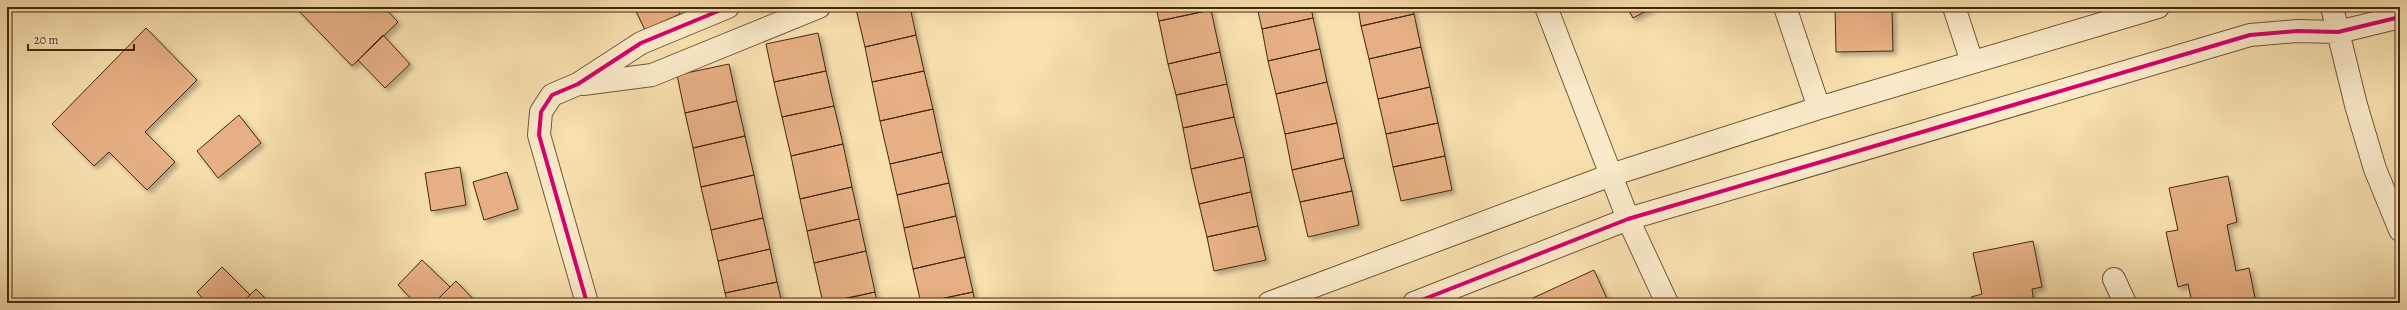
<svg xmlns="http://www.w3.org/2000/svg" width="2407" height="310" font-family="Alegreya,serif">
	<style>
		.building { fill: #e6af84; stroke: #45280c; filter: url(#shadow) }
		.lines { fill: none; stroke-linecap: round; stroke-linejoin: round }
		.minor-casing { stroke: #725634; stroke-width: 24 }
		.minor { stroke: #faeaca; stroke-width: 22 }
		.cycleway-casing { stroke: #faeaca; stroke-width: 6 }
		.cycleway { stroke: #d6006c; stroke-width: 4 }
	</style>
	<defs>
		<filter id="shadow"><feDropShadow dx="3.5" dy="3.5" stdDeviation="2" flood-color="#0004"/></filter>
	</defs>
	<rect width="100%" height="100%" fill="#f7dfae"/>
	<filter id="stains"><feTurbulence type="fractalNoise" baseFrequency=".005" numOctaves="4"/><feColorMatrix values="0 0 0 0 .2 0 0 0 0 .09 0 0 0 0 .02 0 0 0 .5 -.17"/></filter>
	<radialGradient id="worn" r=".72"><stop offset=".6" stop-color="#630" stop-opacity="0"/><stop offset="1" stop-color="#630" stop-opacity=".3"/></radialGradient>
	<!-- building -->
	<path class="building" d="M295,7h89l14,15 -46,44z
		M634,7h43l3,7 -35,16z
		M866,7h44l6,28 -51,12 -9,-38z
		M1156,7h54l1,3 -52,11z
		M1257,7h54l2,11 -51,11z
		M1358,7h54l2,7 -53,12z
		M1627,7h27l-21,11z
		M1835,7h57l1,44 -57,1z
		M1211,10l9,42 -52,12 -9,-43z
		M1414,14l7,33 -52,12 -8,-33z
		M1313,18l7,31 -52,12 -6,-32z
		M146,28l51,52 -52,52 30,30 -28,28 -38,-38 -15,14 -42,-42z
		M818,33l8,38 -52,11 -8,-38z
		M383,35l27,29 -25,24 -27,-28z
		M916,35l8,36 -52,11 -7,-35z
		M1421,47l9,40 -52,12 -9,-40z
		M1320,49l7,33 -51,12 -8,-33z
		M1220,52l7,32 -51,11 -8,-31z
		M729,64l8,37 -52,12 -8,-38z
		M826,71l8,35 -52,11 -8,-35z
		M924,71l9,38 -53,12 -8,-39z
		M1327,82l10,41 -52,11 -9,-40z
		M1227,84l7,33 -51,11 -7,-33z
		M1430,87l8,36 -52,11 -8,-35z
		M737,101l8,35 -52,12 -8,-35z
		M834,106l9,38 -52,12 -9,-39z
		M933,109l9,43 -52,12 -10,-43z
		M239,115l22,28 -43,35 -21,-27z
		M1234,117l10,40 -53,12 -8,-41z
		M1337,123l7,35 -52,12 -7,-36z
		M1438,123l7,33 -52,11 -7,-33z
		M745,136l9,39 -53,12 -8,-39z
		M843,144l9,43 -52,12 -9,-43z
		M942,152l7,31 -52,12 -7,-31z
		M1445,156l7,34 -51,11 -8,-34z
		M1244,157l7,35 -52,12 -8,-35z
		M1344,158l8,33 -52,11 -8,-32z
		M460,167l6,38 -35,6 -6,-38z
		M507,172l11,37 -34,11 -11,-38z
		M754,175l9,43 -52,12 -10,-43z
		M2228,176l9,46 -10,3 9,46 13,-3 7,35h-64l-4,-19 -10,3 -12,-55 12,-2 -9,-42z
		M949,183l7,33 -52,12 -7,-33z
		M852,187l7,32 -52,12 -7,-32z
		M1352,191l7,34 -51,12 -8,-35z
		M1251,192l7,34 -51,11 -8,-33z
		M956,216l9,41 -52,12 -9,-41z
		M763,218l7,31 -52,12 -7,-31z
		M859,219l7,32 -52,12 -7,-32z
		M1258,226l8,34 -52,11 -7,-34z
		M2033,241l9,46 -10,2 2,14h-62l-1,-6 11,-3 -9,-41z
		M770,249l7,33 -52,11 -7,-32z
		M866,251l9,41 -52,11 -9,-40z
		M965,257l8,35 -52,11 -8,-34z
		M422,260l28,27 -16,16h-19l-17,-18z
		M222,267l28,28 -8,8h-35l-10,-11z
		M1594,270l15,33h-87z
		M456,281l21,22h-43z
		M777,282l5,21h-54l-3,-10z
		M256,289l14,14h-28z
		M875,292l2,11h-50z
		M973,292l2,11h-53z"/>
	<g class="lines">
		<!-- minor casing -->
		<g class="minor-casing">
			<path id="minor" d="M1546,7l82,212 39,84
				M1785,7l34,101
				M1954,7l18,55
				M2332,7l24,98 19,64 25,61
				M583,84l69,-9 167,-68
				M2114,279l11,24
				M587,303l-48,-168 2,-23 11,-17 26,-11 63,-41 87,-36
				M1269,303l342,-128 208,-67 339,-101
				M1414,303l214,-84 622,-184 47,-4 41,1 62,-15"/>
		</g>
		<!-- minor -->
		<use href="#minor" class="minor"/>
		<!-- cycleway casing -->
		<g class="cycleway-casing">
			<path id="cycleway" d="M587,303l-48,-168 2,-23 11,-17 26,-11 63,-41 87,-36
				M1414,303l214,-84 622,-184 47,-4 41,1 62,-15"/>
		</g>
		<!-- cycleway -->
		<use href="#cycleway" class="cycleway"/>
	</g>
	<!-- margin -->
	<rect width="2407" height="310" fill="none" stroke="#f7dfae" stroke-width="24"/>
	<rect x="8" y="8" width="2391" height="294" fill="none" stroke="#45280c" stroke-width="2"/>
	<rect x="12" y="12" width="2383" height="286" fill="none" stroke="#45280c"/>
	<!-- scale -->
	<path d="M28 44v6h106v-6" fill="none" stroke="#45280c" stroke-width="2"/>
	<text x="34" y="44" font-size="12" fill="#45280c" stroke="#faeaca" stroke-width="3" paint-order="stroke">20 m</text>
	<rect width="100%" height="100%" filter="url(#stains)"/>
	<rect width="100%" height="100%" fill="url(#worn)"/>
</svg>
